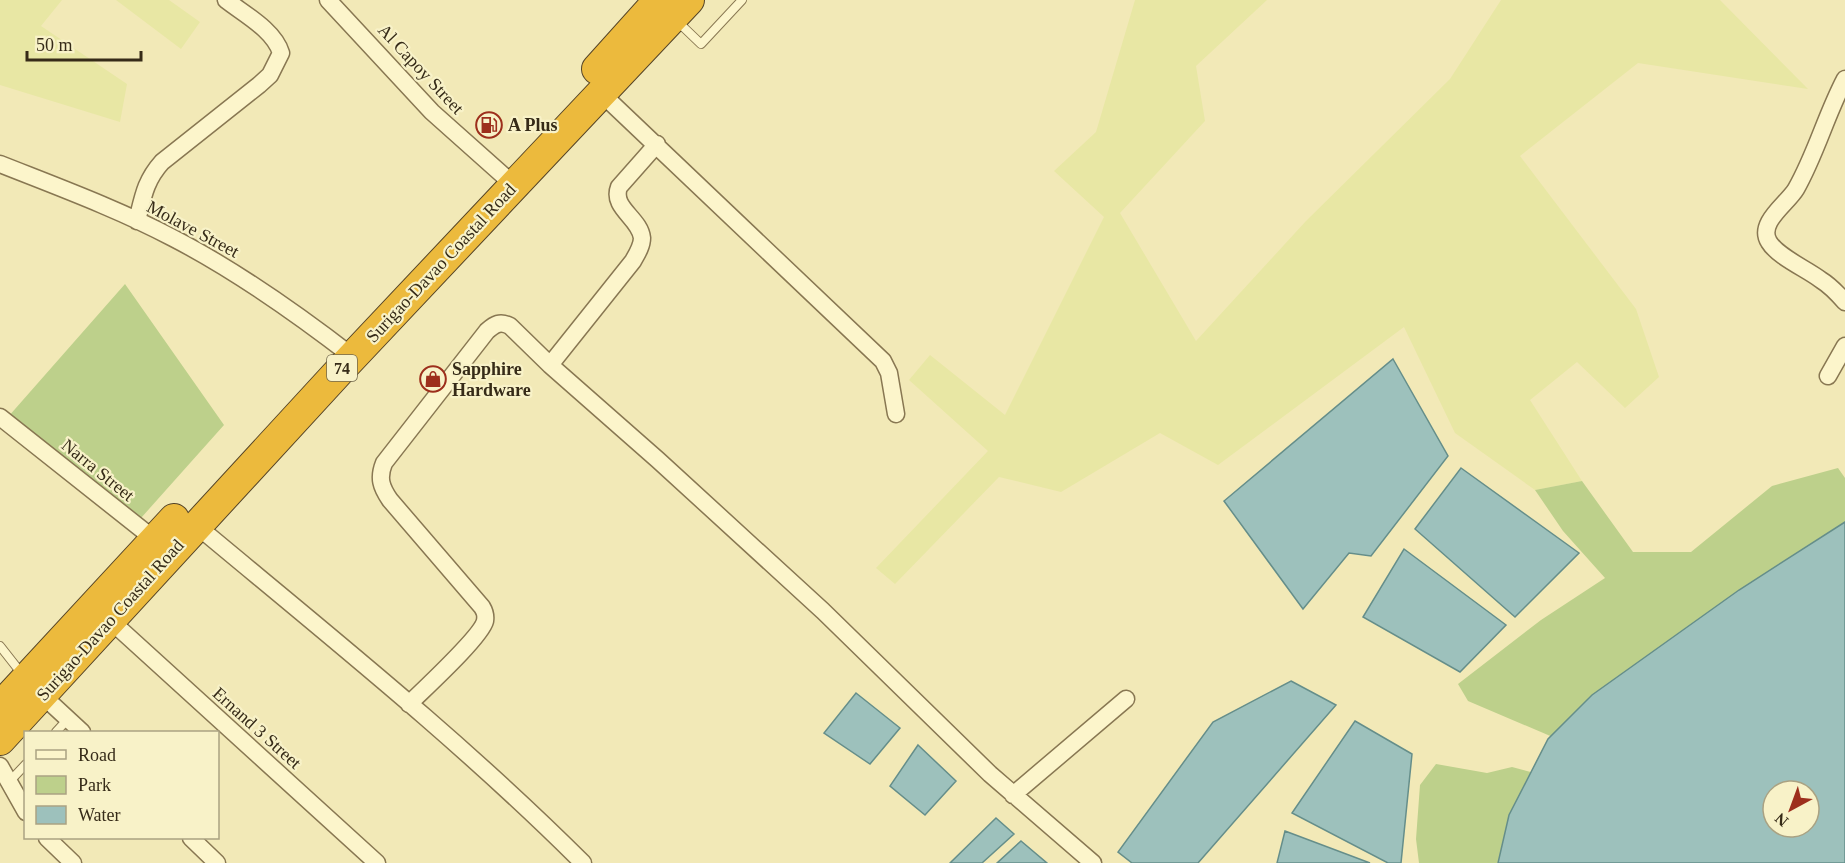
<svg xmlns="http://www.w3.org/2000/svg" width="1845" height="863" font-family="Georgia,serif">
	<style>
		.farmland { fill: #e8e7a4 }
		.green { fill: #bdd08b }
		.water { fill: #9dc1bc; stroke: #658e8a; stroke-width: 1.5; fill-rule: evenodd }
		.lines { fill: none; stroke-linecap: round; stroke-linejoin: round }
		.lane-casing { stroke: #887752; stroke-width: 10 }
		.street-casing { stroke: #887752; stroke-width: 19 }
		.highway-casing { stroke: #554427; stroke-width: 32 }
		.lane { stroke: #fcf5cb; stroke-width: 8 }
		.street { stroke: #fcf5cb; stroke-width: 16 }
		.highway { stroke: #ecba3d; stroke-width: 30 }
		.labels { text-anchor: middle; stroke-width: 4.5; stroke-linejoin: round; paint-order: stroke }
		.shield { fill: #f8f2c8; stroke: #70674d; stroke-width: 1.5 }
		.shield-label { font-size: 16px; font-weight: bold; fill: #362b18 }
		.street-label { font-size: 18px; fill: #362b18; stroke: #f8f2c8 }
		.poi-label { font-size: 18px; font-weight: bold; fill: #362b18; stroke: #f8f2c8; text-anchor: start }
	</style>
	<rect width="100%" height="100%" fill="#f2e9b7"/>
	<!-- farmland -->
	<path class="farmland" d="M0,0h62l-21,26 86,58 -7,38 -120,-37z
		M116,0h53l31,22 -19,27z
		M1135,0h132l-71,66 9,55 -85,92 76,128 110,-120 144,-142 51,-79h219l88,89 -170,-26 -118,93 116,153 23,68 -34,31 -48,-46 -47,38 52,81 -47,9 -80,-57 -51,-106 -186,138 -58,-32 -99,59 -62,-15 -104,107 -19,-16 112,-117 -79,-71 21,-25 75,60 99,-198 -50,-46 42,-39z"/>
	<!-- green -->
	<path class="green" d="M125,284l99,141 -83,93 -133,-101z
		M1838,468l7,10v138l-276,128 -101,-43 -10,-17 83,-64 64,-42 -42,-47 -28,-41 47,-9 51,71h58l81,-66z
		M1436,764l51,9 25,-6 76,20 73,76h-242l-3,-24 4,-54z"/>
	<!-- water -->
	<path class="water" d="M1393,359l55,97 -77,100 -22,-3 -46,56 -79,-108z
		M1461,468l118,85 -64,64 -100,-88z
		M1845,522v341h-347l11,-48 39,-76 44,-44 147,-105zM1773,791h36v36h-36z
		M1404,549l102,76 -46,47 -97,-55z
		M1291,681l45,24 -138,158h-66l-14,-11 95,-130z
		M856,693l44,35 -30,36 -46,-31z
		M1355,721l57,33 -11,109h-13l-96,-50z
		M918,745l38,36 -31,34 -35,-29z
		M996,818l18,16 -32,29h-32z
		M1285,831l85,32h-93z
		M1021,841l26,22h-50z"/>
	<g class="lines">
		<!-- lane casing -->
		<g class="lane-casing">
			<path id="lane" d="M677,21l24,23 41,-44
				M0,646l22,28
				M56,732l12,-13
				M9,782l17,-18"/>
		</g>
		<!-- street casing -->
		<g class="street-casing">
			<path id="street" d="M328,0l104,112 83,74
				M1845,79c-19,36 -29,75 -49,110 -9,15 -39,34 -27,53 9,15 38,27 52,38 10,6 17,14 24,22
				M602,94l281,267 6,12 7,41
				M0,164c58,23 118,45 173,74 64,33 123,75 180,119
				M137,221c6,-24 8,-40 25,-59l97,-77 11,-10 11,-22c-7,-23 -37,-39 -55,-53
				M550,365l83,-104c4,-7 9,-15 9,-23 -2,-20 -31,-30 -23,-51l38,-43
				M1828,376l17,-30
				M0,417l159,126
				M196,525c132,110 266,217 387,338
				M111,621l266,242
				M42,695l40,37
				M409,704c15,-15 72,-67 76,-83 1,-6 0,-9 -3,-14l-92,-107c-9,-13 -12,-22 -6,-37l103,-132c8,-7 13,-10 23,-5l40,39 108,95 165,151 167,163 103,89
				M0,766l26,46
				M1013,795l113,-96
				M47,838l26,25
				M191,838l26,25"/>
		</g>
		<!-- highway casing -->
		<g class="highway-casing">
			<path id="highway" d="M597,69l62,-69
				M0,707l174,-188
				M0,740l343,-373 346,-367"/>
		</g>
		<!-- lane -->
		<use href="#lane" class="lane"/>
		<!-- street -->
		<use href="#street" class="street"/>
		<!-- highway -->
		<use href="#highway" class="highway"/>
	</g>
	<!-- icons -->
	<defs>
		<g id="fuel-ring" transform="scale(1.35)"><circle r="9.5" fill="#f8f2c8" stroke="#9d2f1c" stroke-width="1.5"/><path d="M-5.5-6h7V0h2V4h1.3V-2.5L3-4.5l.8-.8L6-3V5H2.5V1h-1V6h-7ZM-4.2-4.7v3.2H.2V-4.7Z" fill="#9d2f1c"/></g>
		<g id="shop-ring" transform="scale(1.35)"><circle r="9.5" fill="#f8f2c8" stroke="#9d2f1c" stroke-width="1.5"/><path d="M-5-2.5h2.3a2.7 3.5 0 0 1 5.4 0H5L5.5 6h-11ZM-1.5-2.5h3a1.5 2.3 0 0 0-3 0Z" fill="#9d2f1c"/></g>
	</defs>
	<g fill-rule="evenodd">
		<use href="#fuel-ring" x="489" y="125"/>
		<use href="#shop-ring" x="433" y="379"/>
	</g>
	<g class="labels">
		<!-- shield labels -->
		<rect class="shield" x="327" y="355" width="30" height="26" rx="4.5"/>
		<g class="shield-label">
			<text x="342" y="374">74</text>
		</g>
		<!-- street labels -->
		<g class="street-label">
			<text transform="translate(421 69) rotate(47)" y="6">Al Capoy Street</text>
			<text transform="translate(193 229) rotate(28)" y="6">Molave Street</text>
			<text transform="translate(441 263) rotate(-47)" y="6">Surigao-Davao Coastal Road</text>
			<text transform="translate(98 470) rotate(39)" y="6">Narra Street</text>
			<text transform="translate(110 620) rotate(-48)" y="6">Surigao-Davao Coastal Road</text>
			<text transform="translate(257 728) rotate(42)" y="6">Ernand 3 Street</text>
		</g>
		<!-- poi labels -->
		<g class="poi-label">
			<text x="508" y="131">A Plus</text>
			<text x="452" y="375">Sapphire<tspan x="452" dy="21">Hardware</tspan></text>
		</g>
	</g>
	<!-- legend -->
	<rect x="24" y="731" width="195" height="108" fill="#f8f2c8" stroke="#aaa282" stroke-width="1.5"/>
	<rect x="36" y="750" width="30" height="9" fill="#fcf5cb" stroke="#aaa282" stroke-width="1.5"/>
	<text x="78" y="761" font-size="18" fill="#362b18">Road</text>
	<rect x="36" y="776" width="30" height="18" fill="#bdd08b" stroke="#aaa282" stroke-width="1.5"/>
	<text x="78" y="791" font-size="18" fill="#362b18">Park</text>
	<rect x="36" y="806" width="30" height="18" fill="#9dc1bc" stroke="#aaa282" stroke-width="1.5"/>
	<text x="78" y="821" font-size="18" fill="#362b18">Water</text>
	<!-- north arrow -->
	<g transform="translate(1791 809) rotate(221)"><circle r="28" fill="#f8f2c8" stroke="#aaa282" stroke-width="1.5"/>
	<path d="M0-4.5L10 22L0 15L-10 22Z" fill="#9d2f1c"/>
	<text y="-9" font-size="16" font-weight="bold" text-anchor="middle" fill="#362b18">N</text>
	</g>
	<!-- scale -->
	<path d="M27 51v9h114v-9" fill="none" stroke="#362b18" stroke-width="3"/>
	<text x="36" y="51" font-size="18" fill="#362b18" stroke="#f8f2c8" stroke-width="4.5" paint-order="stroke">50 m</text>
</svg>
